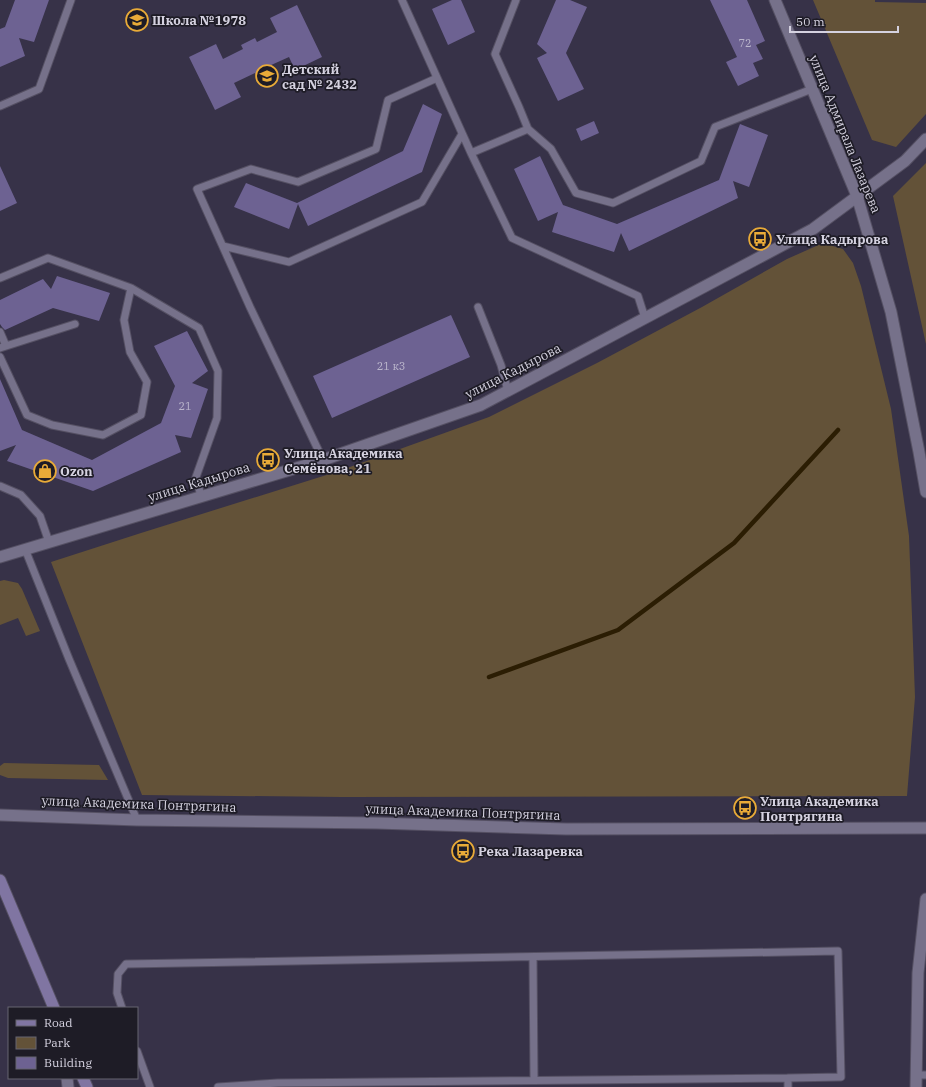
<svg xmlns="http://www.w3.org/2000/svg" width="926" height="1087" font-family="'IBM Plex Serif',serif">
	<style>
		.green { fill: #635238 }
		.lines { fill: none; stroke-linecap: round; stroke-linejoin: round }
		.stream { stroke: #2b1d03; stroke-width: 4.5 }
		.building { fill: #6d6292 }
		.service-casing { stroke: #555063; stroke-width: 9 }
		.minor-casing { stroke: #555063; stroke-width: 13 }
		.tertiary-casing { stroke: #555063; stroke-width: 13 }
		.secondary-casing { stroke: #555063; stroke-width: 13 }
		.service { stroke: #76718a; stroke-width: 7 }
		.minor { stroke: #76718a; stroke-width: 11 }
		.tertiary { stroke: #76718a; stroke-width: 11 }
		.secondary { stroke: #8075a2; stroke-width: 11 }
		.labels { text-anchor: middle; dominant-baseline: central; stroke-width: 3.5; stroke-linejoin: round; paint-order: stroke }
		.number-label { font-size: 11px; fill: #bbb6cc }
		.poi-label { font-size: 13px; font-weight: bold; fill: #d5d2e0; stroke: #1e1c26; text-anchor: start }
		.street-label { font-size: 13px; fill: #d5d2e0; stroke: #1e1c26 }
	</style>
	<rect width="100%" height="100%" fill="#373248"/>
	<!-- green -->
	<path class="green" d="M 813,0 L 875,0 L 875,2 L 926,3 L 926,114 L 896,147 L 872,140 Z
		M 926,163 L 926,344 L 893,196 Z
		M 823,243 L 843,249 L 853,263 L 861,286 L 891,409 L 909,536 L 915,697 L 907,796 L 342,797 L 142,795 L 51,562 L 141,533 L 336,472 L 489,417 L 597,363 L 702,307 L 787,259 Z
		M 4,580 L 18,583 L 22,589 L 40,631 L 26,636 L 18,618 L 0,625 L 0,581 Z
		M 4,763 L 99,765 L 108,780 L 8,778 L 0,775 L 0,766 Z"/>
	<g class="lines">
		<!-- stream -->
		<path class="stream" d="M 489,677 L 618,630 L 734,543 L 838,430"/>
	</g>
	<!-- building -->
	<path class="building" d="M 15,0 L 49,0 L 34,42 L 19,38 L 25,56 L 0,67 L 0,29 L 5,27 Z
		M 452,0 L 461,0 L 475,32 L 448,45 L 432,9 Z
		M 556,0 L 570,0 L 587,7 L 566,53 L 584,89 L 558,101 L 537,58 L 547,53 L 537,44 Z
		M 710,0 L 747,0 L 765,41 L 756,45 L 763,59 L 753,63 L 759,76 L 738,86 L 726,62 L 737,57 Z
		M 297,5 L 322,57 L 295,70 L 289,57 L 269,66 L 271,70 L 257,77 L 255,73 L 234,83 L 241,97 L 215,110 L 189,57 L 216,44 L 223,59 L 243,49 L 241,45 L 255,38 L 257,42 L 277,32 L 270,18 Z
		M 423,104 L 442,114 L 422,172 L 308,226 L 298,204 L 289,229 L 234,207 L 246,183 L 297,203 L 403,151 Z
		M 594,121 L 599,133 L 581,141 L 576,129 Z
		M 740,124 L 768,135 L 749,187 L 733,181 L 738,198 L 629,251 L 621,233 L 614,252 L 552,232 L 558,212 L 538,221 L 514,169 L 540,156 L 563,205 L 617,224 L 719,180 Z
		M 0,166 L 17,203 L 0,211 Z
		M 57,276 L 110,293 L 99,321 L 53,308 L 5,330 L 2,327 L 0,324 L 0,300 L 43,279 L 51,289 Z
		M 451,315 L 470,357 L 332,418 L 313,376 Z
		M 187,331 L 208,371 L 192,383 L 208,389 L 191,438 L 175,435 L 181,452 L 93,491 L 7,461 L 16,445 L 0,451 L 0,379 L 22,430 L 92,460 L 161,423 L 175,386 L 154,346 Z"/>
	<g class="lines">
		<!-- service casing -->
		<g class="service-casing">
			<path id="service" d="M 402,0 L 471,153 L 528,129 L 519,107 L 495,54 L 516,0
				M 0,106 L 39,89 L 71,0
				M 528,129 L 551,149 L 576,193 L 613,203 L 701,161 L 715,127 L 812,89
				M 471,153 L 512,238 L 638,296 L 645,318
				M 223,246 L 289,262 L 422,202 L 462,134
				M 0,278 L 48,258 L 131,288 L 199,328 L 218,371 L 217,418 L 196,477 L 201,496
				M 478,307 L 501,365 L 508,391
				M 0,332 L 6,346
				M 0,348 L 75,324
				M 0,357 L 27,415 L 52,425 L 103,435 L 141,415 L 147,382 L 130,352 L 124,320 L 131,288
				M 323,460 L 250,307 L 197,189 L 251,169 L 298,182 L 376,149 L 388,100 L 437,78
				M 0,486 L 21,495 L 40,516 L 49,542
				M 25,549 L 69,659 L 137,820
				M 533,957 L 534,1080
				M 122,1008 L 117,993 L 118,974 L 126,964 L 838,951 L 841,1077 L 788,1078
				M 137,1051 L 150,1087
				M 916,1075 L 926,1075
				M 218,1087 L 278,1083 L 788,1078 L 788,1087"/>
		</g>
		<!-- minor casing -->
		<g class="minor-casing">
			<path id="minor" d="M 0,557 L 323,460 L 481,405 L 813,229 L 905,161 L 926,139
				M 67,1078 L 68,1087
				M 916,1087 L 918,973 L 926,899"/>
		</g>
		<!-- tertiary casing -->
		<g class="tertiary-casing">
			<path id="tertiary" d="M 775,0 L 857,196 L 891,312 L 919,452 L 926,492
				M 0,815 L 137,820 L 376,823 L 566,829 L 926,828"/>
		</g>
		<!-- secondary casing -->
		<g class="secondary-casing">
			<path id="secondary" d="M 0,880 L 54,1008
				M 83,1078 L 87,1087"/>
		</g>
		<!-- service -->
		<use href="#service" class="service"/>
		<!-- minor -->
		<use href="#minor" class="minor"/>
		<!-- tertiary -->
		<use href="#tertiary" class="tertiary"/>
		<!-- secondary -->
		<use href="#secondary" class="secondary"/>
	</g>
	<!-- icons -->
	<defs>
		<g id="school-ring" transform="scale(1.15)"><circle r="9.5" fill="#1e1c26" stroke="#e9ab38" stroke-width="1.5"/><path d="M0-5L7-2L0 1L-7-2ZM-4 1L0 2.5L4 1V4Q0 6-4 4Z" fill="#e9ab38"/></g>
		<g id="bus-ring" transform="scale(1.15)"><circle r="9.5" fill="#1e1c26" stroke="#e9ab38" stroke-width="1.5"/><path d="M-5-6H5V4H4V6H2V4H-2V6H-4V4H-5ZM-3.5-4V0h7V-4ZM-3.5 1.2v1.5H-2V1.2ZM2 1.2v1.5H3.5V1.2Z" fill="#e9ab38"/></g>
		<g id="shop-ring" transform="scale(1.15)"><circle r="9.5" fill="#1e1c26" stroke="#e9ab38" stroke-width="1.5"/><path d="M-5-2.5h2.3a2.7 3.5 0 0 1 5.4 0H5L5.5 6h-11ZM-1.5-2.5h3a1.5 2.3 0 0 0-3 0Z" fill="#e9ab38"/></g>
	</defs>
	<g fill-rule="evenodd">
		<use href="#school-ring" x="137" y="20"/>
		<use href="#school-ring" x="267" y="76"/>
		<use href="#bus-ring" x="760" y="239"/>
		<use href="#bus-ring" x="268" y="460"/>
		<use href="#shop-ring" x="45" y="471"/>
		<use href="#bus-ring" x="745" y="808"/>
		<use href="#bus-ring" x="463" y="851"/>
	</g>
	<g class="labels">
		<!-- number labels -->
		<g class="number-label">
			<text x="745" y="43">72</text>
			<text x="391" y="366">21 к3</text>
			<text x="185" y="406">21</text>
		</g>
		<!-- poi labels -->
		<g class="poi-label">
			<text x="152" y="20">Школа №1978</text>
			<text x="282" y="69">Детский<tspan x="282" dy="15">сад № 2432</tspan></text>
			<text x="776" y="239">Улица Кадырова</text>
			<text x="284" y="453">Улица Академика<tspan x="284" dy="15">Семёнова, 21</tspan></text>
			<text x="60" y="471">Ozon</text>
			<text x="760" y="801">Улица Академика<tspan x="760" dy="15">Понтрягина</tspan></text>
			<text x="478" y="851">Река Лазаревка</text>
		</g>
		<!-- street labels -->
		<g class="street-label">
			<text transform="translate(845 134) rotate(68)">улица Адмирала Лазарева</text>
			<text transform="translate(513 371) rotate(-27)">улица Кадырова</text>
			<text transform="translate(199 482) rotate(-17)">улица Кадырова</text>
			<text transform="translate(139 804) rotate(2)">улица Академика Понтрягина</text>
			<text transform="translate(463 812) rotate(2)">улица Академика Понтрягина</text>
		</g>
	</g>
	<!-- legend -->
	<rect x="8" y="1007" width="130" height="72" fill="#1e1c26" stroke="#676570"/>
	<rect x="16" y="1020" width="20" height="6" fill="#8075a2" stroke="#676570"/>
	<text x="44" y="1027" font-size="12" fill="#d5d2e0">Road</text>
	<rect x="16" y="1037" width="20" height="12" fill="#635238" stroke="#676570"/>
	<text x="44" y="1047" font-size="12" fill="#d5d2e0">Park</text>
	<rect x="16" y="1057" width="20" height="12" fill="#6d6292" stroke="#676570"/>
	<text x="44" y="1067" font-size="12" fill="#d5d2e0">Building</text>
	<!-- scale -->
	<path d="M790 26v6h108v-6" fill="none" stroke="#d5d2e0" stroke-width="2"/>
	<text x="796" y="26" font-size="12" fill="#d5d2e0" stroke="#1e1c26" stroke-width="3" paint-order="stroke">50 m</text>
</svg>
